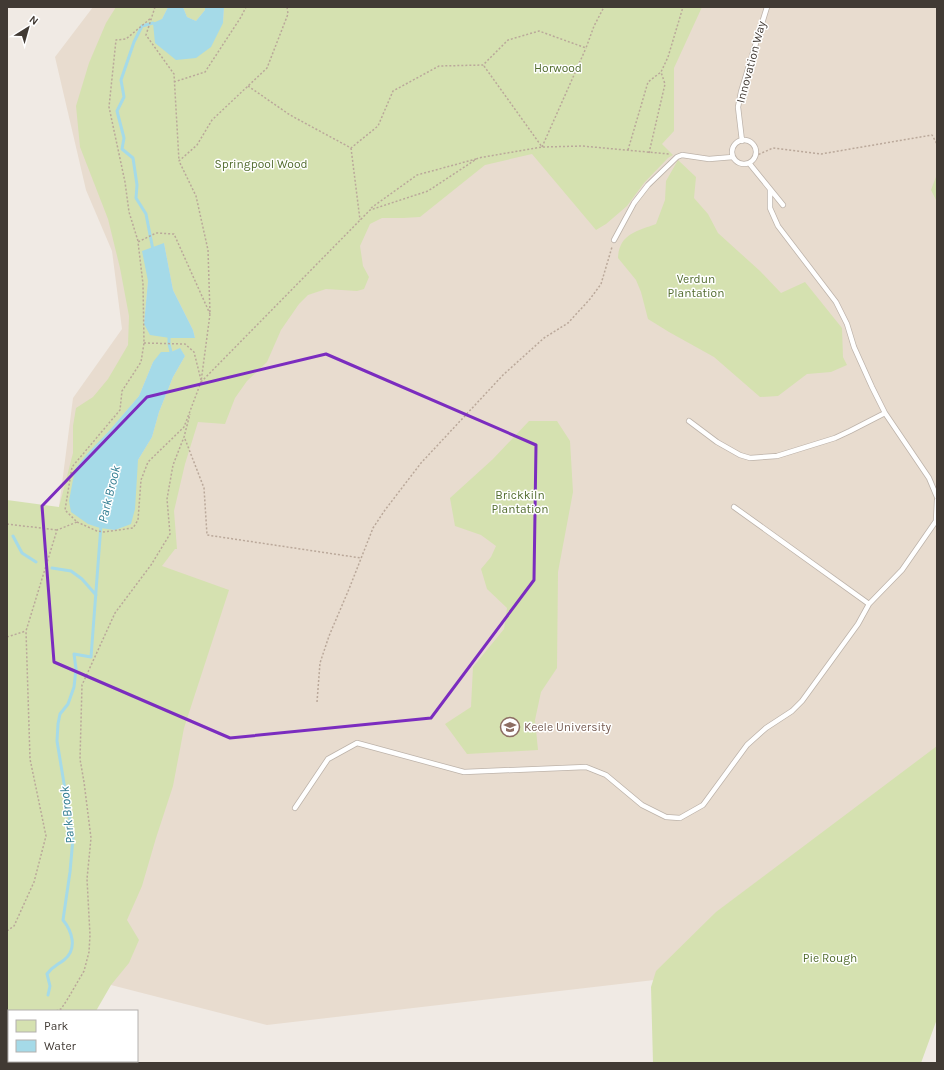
<svg xmlns="http://www.w3.org/2000/svg" width="944" height="1070" font-family="Karla,sans-serif">
	<style>
		.education { fill: #e8dccf }
		.green { fill: #d5e1b0; fill-rule: evenodd }
		.water { fill: #a5dae8 }
		.lines { fill: none; stroke-linecap: round; stroke-linejoin: round }
		.stream { stroke: #a5dae8; stroke-width: 3 }
		.service-casing { stroke: #bdb3aa; stroke-width: 6 }
		.path { stroke: #baa89a; stroke-width: 1.5; stroke-dasharray: 2 2; stroke-linecap: butt }
		.service { stroke: #fff; stroke-width: 4.5 }
		.marked { fill: none; stroke: #7b2cbf; stroke-width: 3; stroke-linejoin: round }
		.labels { text-anchor: middle; dominant-baseline: central; stroke-width: 3; stroke-linejoin: round; paint-order: stroke }
		.street-label { font-size: 12px; fill: #413a34; stroke: #fff }
		.park-label { font-size: 12px; fill: #526c2e; stroke: #fff }
		.education-label { font-size: 12px; fill: #785e54; stroke: #fff; text-anchor: start }
		.water-label { font-size: 13px; font-style: italic; fill: #357f93; stroke: #fff }
	</style>
	<rect width="100%" height="100%" fill="#f0eae4"/>
	<!-- education -->
	<path class="education" d="M 93,7 L 937,7 L 937,947 L 267,1025 L 111,985 L 59,507 L 73,398 L 122,329 L 112,251 L 86,190 L 55,57 Z"/>
	<!-- green -->
	<path class="green" d="M 116,7 L 168,7 L 162,19 L 223,23 L 224,7 L 702,7 L 674,68 L 674,131 L 662,144 L 673,155 L 668,158 L 644,183 L 627,206 L 606,224 L 596,230 L 532,154 L 485,165 L 420,217 L 403,218 L 382,218 L 370,224 L 360,246 L 363,266 L 369,277 L 364,289 L 357,291 L 326,289 L 308,295 L 299,304 L 281,330 L 267,362 L 247,381 L 235,398 L 225,424 L 198,422 L 185,464 L 174,511 L 177,549 L 175,549 L 162,566 L 229,590 L 184,728 L 173,786 L 156,838 L 142,886 L 127,920 L 139,940 L 129,963 L 111,985 L 96,1011 L 9,1011 L 9,1061 L 73,1061 L 72,1063 L 7,1063 L 7,500 L 59,507 L 73,453 L 73,426 L 76,408 L 93,397 L 108,379 L 128,345 L 129,316 L 120,268 L 108,219 L 80,147 L 76,106 L 89,63 L 106,23 ZM 164,243 L 173,290 L 193,330 L 195,338 L 144,324 L 148,281 ZM 180,349 L 185,356 L 173,377 L 159,412 L 152,437 L 138,460 L 115,530 L 88,524 L 87,454 L 109,431 L 139,396 L 153,362 L 171,352 Z
		M 183,7 L 205,7 L 205,10 L 196,21 L 187,17 Z
		M 678,160 L 696,177 L 694,198 L 708,214 L 718,233 L 760,271 L 781,293 L 805,282 L 842,328 L 843,357 L 847,365 L 831,372 L 807,374 L 778,396 L 760,397 L 714,357 L 669,332 L 648,319 L 641,292 L 636,280 L 618,258 C 619,234 637,231 656,224 L 665,200 L 666,181 Z
		M 937,174 L 937,202 L 931,190 Z
		M 529,421 L 557,421 L 570,441 L 573,492 L 558,572 L 557,668 L 541,692 L 535,720 L 538,750 L 467,754 L 445,724 L 471,707 L 473,667 L 504,629 L 507,608 L 487,589 L 481,569 L 491,557 L 496,546 L 481,535 L 455,526 L 450,498 L 493,459 Z
		M 937,746 L 937,1019 L 921,1063 L 653,1063 L 651,987 L 656,971 L 716,912 Z"/>
	<!-- water -->
	<path class="water" d="M 168,7 L 183,7 L 187,17 L 196,21 L 205,10 L 205,7 L 224,7 L 223,23 L 211,47 L 196,58 L 176,60 L 155,43 L 153,23 L 162,19 Z
		M 164,243 L 173,290 L 193,330 L 195,338 L 170,338 L 150,335 L 144,324 L 148,281 L 142,251 Z
		M 180,348 L 185,356 L 173,377 L 159,412 L 152,437 L 138,460 L 135,509 L 131,524 L 115,530 L 100,528 L 88,524 L 71,512 L 69,501 L 75,469 L 87,454 L 109,431 L 139,396 L 153,362 L 161,352 L 171,352 Z"/>
	<g class="lines">
		<!-- stream -->
		<path class="stream" d="M 153,250 L 146,214 L 136,198 L 137,185 L 133,158 L 122,149 L 124,138 L 117,111 L 124,97 L 121,80 L 134,42 L 142,26 L 153,23 L 156,25
			M 169,355 L 171,352 L 169,344 L 169,335
			M 13,536 L 22,553 L 36,562
			M 52,568 L 71,571 L 82,579 L 96,595
			M 48,995 L 50,986 L 47,974 C 53,966 56,966 64,960 C 78,949 72,931 63,920 L 70,872 L 73,838 L 57,741 L 58,724 L 60,714 L 68,704 L 74,687 L 76,669 L 74,654 L 91,657 L 101,525
			M 7,1061 L 9,1058"/>
		<!-- service casing -->
		<g class="service-casing">
			<path id="service" d="M732 152a12 12 0 1 1 24 0a12 12 0 1 1-24 0Z
				M 742,141 L 738,107 L 741,92 L 767,7
				M 749,163 L 783,205
				M 614,240 L 634,203 L 648,185 L 677,157 L 682,155 L 709,159 L 733,157
				M 885,413 L 929,478 L 937,497
				M 689,421 L 717,442 L 740,455 L 750,458 L 777,456 L 835,438 L 850,431 L 885,413 L 872,387 L 854,347 L 847,324 L 836,302 L 778,226 L 770,208 L 770,189
				M 734,507 L 869,604 L 902,570 L 936,521 L 937,500
				M 295,808 L 328,759 L 357,743 L 464,772 L 586,767 L 606,775 L 642,805 L 666,817 L 680,818 L 703,805 L 747,745 L 766,728 L 792,711 L 802,701 L 858,624 L 869,604"/>
		</g>
		<!-- path -->
		<path class="path" d="M 155,7 L 146,35 L 174,74 L 179,161
			M 484,66 L 542,147
			M 174,82 L 205,72 L 241,17 L 246,7
			M 248,86 L 290,115 L 351,148 L 378,126 L 393,91 L 439,66 L 483,65 L 508,40 L 539,31 L 586,48 L 594,26 L 604,7
			M 542,147 L 586,48
			M 351,148 L 360,220
			M 628,150 L 648,82 L 661,72
			M 649,153 L 665,84 L 661,72 L 668,57 L 683,7
			M 755,156 L 773,148 L 821,154 L 932,135 L 937,144
			M 371,208 L 417,175 L 476,159
			M 138,241 L 129,212 L 125,182 L 109,107 L 116,40 L 126,39 L 151,18
			M 144,343 L 185,344 L 194,352 L 201,380
			M 201,382 L 370,210 L 428,191 L 478,158 L 542,147 L 582,146 L 669,154
			M 185,439 L 204,488 L 207,535 L 361,558
			M 77,522 L 97,531 L 104,532 L 133,528 L 138,520 L 141,480 L 148,462 L 184,427 L 201,382 L 210,314 L 208,250 L 196,196 L 179,161 L 197,145 L 212,120 L 267,68 L 288,14 L 287,7
			M 7,524 L 57,530
			M 7,637 L 26,631
			M 317,702 L 320,663 L 329,636 L 349,589 L 373,528 L 385,510 L 421,463 L 503,375 L 544,338 L 568,323 L 590,299 L 601,284 L 612,247
			M 7,931 L 14,926 L 34,882 L 46,836 L 30,759 L 26,631 L 57,530 L 77,522 L 65,510 L 72,467 L 120,410 L 122,391 L 141,362 L 144,343 L 143,284 L 138,242 L 156,233 L 174,234 L 210,314
			M 56,1011 L 61,1009 L 67,1000 L 84,971 L 89,952 L 90,935 L 87,879 L 91,838 L 84,782 L 80,759 L 82,685 L 115,613 L 151,565 L 170,534 L 167,499 L 173,465 L 184,437 L 190,414
			M 7,1028 L 9,1027"/>
		<!-- service -->
		<use href="#service" class="service"/>
	</g>
	<!-- marked area -->
	<path class="marked" d="M 326,354 L 536,445 L 534,580 L 431,718 L 230,738 L 54,662 L 42,506 L 147,397 Z"/>
	<!-- icons -->
	<defs>
		<g id="university-ring" transform="scale(1)"><circle r="9.5" fill="#fff" stroke="#8d6e63" stroke-width="1.5"/><path d="M0-5L7-2L0 1L-7-2ZM-4 1L0 2.5L4 1V4Q0 6-4 4Z" fill="#8d6e63"/></g>
	</defs>
	<g fill-rule="evenodd">
		<use href="#university-ring" x="510" y="727"/>
	</g>
	<g class="labels">
		<!-- street labels -->
		<g class="street-label">
			<text transform="translate(751 62) rotate(-75)">Innovation Way</text>
		</g>
		<!-- park labels -->
		<g class="park-label">
			<text x="558" y="68">Horwood</text>
			<text x="261" y="164">Springpool Wood</text>
			<text x="696" y="279">Verdun<tspan x="696" dy="14">Plantation</tspan></text>
			<text x="520" y="495">Brickkiln<tspan x="520" dy="14">Plantation</tspan></text>
			<text x="830" y="958">Pie Rough</text>
		</g>
		<!-- education labels -->
		<g class="education-label">
			<text x="524" y="727">Keele University</text>
		</g>
		<!-- water labels -->
		<g class="water-label">
			<text transform="translate(109 494) rotate(-76)">Park Brook</text>
			<text transform="translate(67 815) rotate(-96)">Park Brook</text>
		</g>
	</g>
	<!-- border -->
	<rect width="944" height="1070" fill="none" stroke="#413a34" stroke-width="16"/>
	<!-- legend -->
	<rect x="8" y="1010" width="130" height="52" fill="#ffffff" stroke="#b3b0ae"/>
	<rect x="16" y="1020" width="20" height="12" fill="#d5e1b0" stroke="#b3b0ae"/>
	<text x="44" y="1030" font-size="12" fill="#413a34">Park</text>
	<rect x="16" y="1040" width="20" height="12" fill="#a5dae8" stroke="#b3b0ae"/>
	<text x="44" y="1050" font-size="12" fill="#413a34">Water</text>
	<!-- north arrow -->
	<g transform="translate(28 28) rotate(37)" stroke="#ffffff" stroke-width="3" paint-order="stroke">
	<path d="M0-3L7 15L0 10L-7 15Z" fill="#413a34"/>
	<text y="-6" font-size="11" font-weight="bold" text-anchor="middle" fill="#413a34">N</text>
	</g>
</svg>
